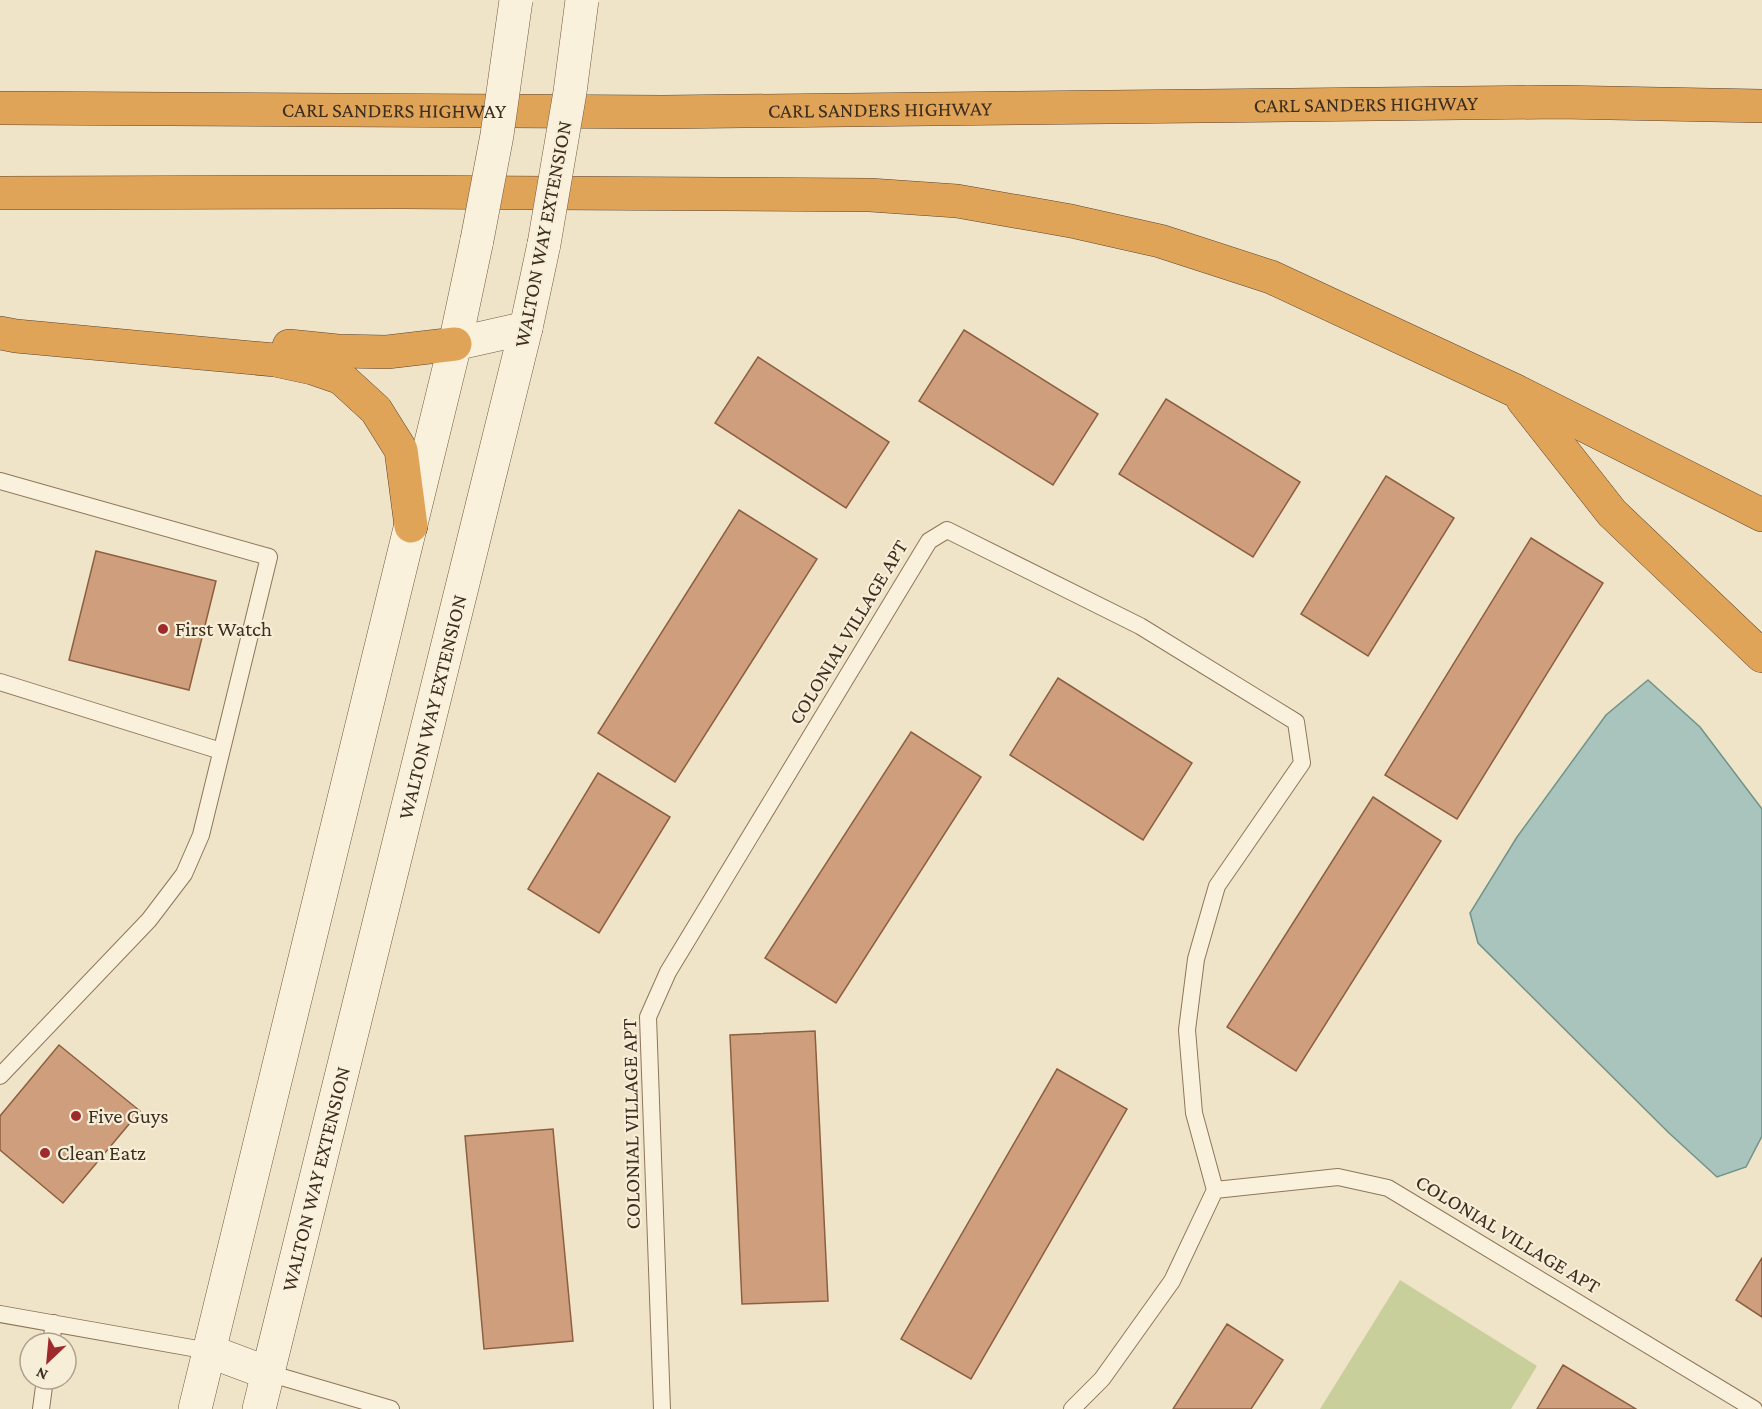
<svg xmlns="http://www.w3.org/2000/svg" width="1762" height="1409" font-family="'Crimson Pro',serif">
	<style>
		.green { fill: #c9cf9b }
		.water { fill: #a9c4bc; stroke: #6f938a; stroke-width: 1.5 }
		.building { fill: #cf9f7d; stroke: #8d5f41; stroke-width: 1.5 }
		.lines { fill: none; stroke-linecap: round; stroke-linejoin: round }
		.lane-casing { stroke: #8d765c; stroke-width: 18 }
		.secondary-casing { stroke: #6f573f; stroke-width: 34 }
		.highway-casing { stroke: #5b4430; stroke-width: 34 }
		.lane { stroke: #faf1dc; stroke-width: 16 }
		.secondary { stroke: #faf1dc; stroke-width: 33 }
		.highway { stroke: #e0a458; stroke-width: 33 }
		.secondary-bridge-casing { stroke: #6f573f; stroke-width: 34; stroke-linecap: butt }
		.secondary-bridge { stroke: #faf1dc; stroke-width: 33 }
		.poi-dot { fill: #9e2a2b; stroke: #f7eed8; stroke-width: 2 }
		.labels { text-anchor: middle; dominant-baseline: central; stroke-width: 4.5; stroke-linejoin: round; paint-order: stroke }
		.street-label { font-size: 21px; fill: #3d2e20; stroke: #f7eed8 }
		.poi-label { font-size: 21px; fill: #3d2e20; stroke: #f7eed8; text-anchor: start }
	</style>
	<rect width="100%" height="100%" fill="#f0e4c8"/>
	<!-- green -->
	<path class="green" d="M 1400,1280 L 1537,1366 L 1511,1409 L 1320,1409 Z"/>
	<!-- water -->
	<path class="water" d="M 1648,680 L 1700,727 L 1762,809 L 1762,1136 L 1746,1167 L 1717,1177 L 1669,1133 L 1478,943 L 1470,913 L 1517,837 L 1606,715 Z"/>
	<!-- building -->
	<path class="building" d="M 964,330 L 1098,414 L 1053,485 L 919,401 Z
		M 758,357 L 889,442 L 846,508 L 715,423 Z
		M 1166,399 L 1300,482 L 1253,557 L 1119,474 Z
		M 1386,476 L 1454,518 L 1368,656 L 1301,614 Z
		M 739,510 L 817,559 L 675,782 L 598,733 Z
		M 1531,538 L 1603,583 L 1457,819 L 1385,775 Z
		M 96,551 L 216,581 L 189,690 L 69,660 Z
		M 1058,678 L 1192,763 L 1143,840 L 1010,755 Z
		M 911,732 L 981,777 L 836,1003 L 765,958 Z
		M 598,773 L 670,817 L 599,933 L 528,889 Z
		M 1373,797 L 1441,841 L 1296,1071 L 1227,1027 Z
		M 815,1031 L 828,1301 L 742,1304 L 730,1035 Z
		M 59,1045 L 140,1111 L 63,1203 L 0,1150 L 0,1116 Z
		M 1057,1069 L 1127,1109 L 971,1379 L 901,1339 Z
		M 553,1129 L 573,1341 L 484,1349 L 465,1136 Z
		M 1762,1258 L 1762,1317 L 1736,1300 Z
		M 1227,1324 L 1283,1360 L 1251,1409 L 1173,1409 Z
		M 1563,1365 L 1636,1409 L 1537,1409 Z"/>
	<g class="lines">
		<!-- lane casing -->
		<g class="lane-casing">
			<path id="lane" d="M 0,481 L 269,557 L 201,835 L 184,874 L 149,920 L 0,1076
				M 0,682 L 221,751
				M 0,1314 L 209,1351
				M 51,1343 L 54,1323
				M 268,1373 L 391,1409
				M 41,1409 L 45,1379
				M 662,1409 L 648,1017 L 668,972 L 929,541 L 947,530 L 1140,626 L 1296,722 L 1302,763 L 1217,886 L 1196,959 L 1187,1030 L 1194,1113 L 1215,1190
				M 1072,1409 L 1102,1379 L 1172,1281 L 1215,1190 L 1338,1177 L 1388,1188 L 1754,1409"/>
		</g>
		<!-- secondary casing -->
		<g class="secondary-casing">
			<g id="secondary">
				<path d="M 455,344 L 526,328"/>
				<path d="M 209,1351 L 268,1373"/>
				<path d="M 195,1409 L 455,344 L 477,240"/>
				<path id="s1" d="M 259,1409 L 526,328 L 544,244"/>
			</g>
		</g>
		<!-- highway casing -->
		<g class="highway-casing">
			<g id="highway">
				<path id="s2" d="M 0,108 L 663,112 L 1559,102 L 1762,106"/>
				<path d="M 0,193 L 403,192 L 870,195 L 957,201 L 1071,221 L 1160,241 L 1271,277 L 1516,391 L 1762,515"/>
				<path d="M 0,333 L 16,336 L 275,360 L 312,368 L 341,378 L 376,410 L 401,450 L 411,526"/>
				<path d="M 289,346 L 338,351 L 387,352 L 455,344"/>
				<path d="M 1523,400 L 1612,513 L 1762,656"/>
			</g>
		</g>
		<!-- lane -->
		<use href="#lane" class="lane"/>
		<!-- secondary -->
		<use href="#secondary" class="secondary"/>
		<!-- highway -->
		<use href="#highway" class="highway"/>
		<!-- secondary-bridge casing -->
		<g class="secondary-bridge-casing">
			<path id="secondary-bridge" d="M 477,240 L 497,135 L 516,0
				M 544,244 L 570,92 L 582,0"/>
		</g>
		<!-- secondary-bridge -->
		<use href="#secondary-bridge" class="secondary-bridge"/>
	</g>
	<!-- markers -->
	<g class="poi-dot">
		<circle cx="163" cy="629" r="6"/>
		<circle cx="76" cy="1116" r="6"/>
		<circle cx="45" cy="1153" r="6"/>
	</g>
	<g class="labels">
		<!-- street labels -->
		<g class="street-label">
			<text stroke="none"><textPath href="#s2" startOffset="1366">CARL SANDERS HIGHWAY</textPath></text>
			<text stroke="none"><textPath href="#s2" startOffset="880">CARL SANDERS HIGHWAY</textPath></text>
			<text stroke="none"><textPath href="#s2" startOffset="394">CARL SANDERS HIGHWAY</textPath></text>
			<text transform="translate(543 234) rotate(-79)">WALTON WAY EXTENSION</text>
			<text transform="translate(848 632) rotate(-59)">COLONIAL VILLAGE APT</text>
			<text stroke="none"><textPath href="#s1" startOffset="723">WALTON WAY EXTENSION</textPath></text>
			<text transform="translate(631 1124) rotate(-91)">COLONIAL VILLAGE APT</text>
			<text stroke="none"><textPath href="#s1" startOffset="237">WALTON WAY EXTENSION</textPath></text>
			<text transform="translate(1508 1234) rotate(31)">COLONIAL VILLAGE APT</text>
		</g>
		<!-- poi labels -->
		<g class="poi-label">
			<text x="175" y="629">First Watch</text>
			<text x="88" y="1116">Five Guys</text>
			<text x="57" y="1153">Clean Eatz</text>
		</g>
	</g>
	<!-- north arrow -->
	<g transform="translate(48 1361) rotate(206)"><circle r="28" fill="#f7eed8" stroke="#ada18e" stroke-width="1.5"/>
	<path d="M0-4.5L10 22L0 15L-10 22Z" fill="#9e2a2b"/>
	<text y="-9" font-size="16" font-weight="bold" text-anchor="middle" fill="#3d2e20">N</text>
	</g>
</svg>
